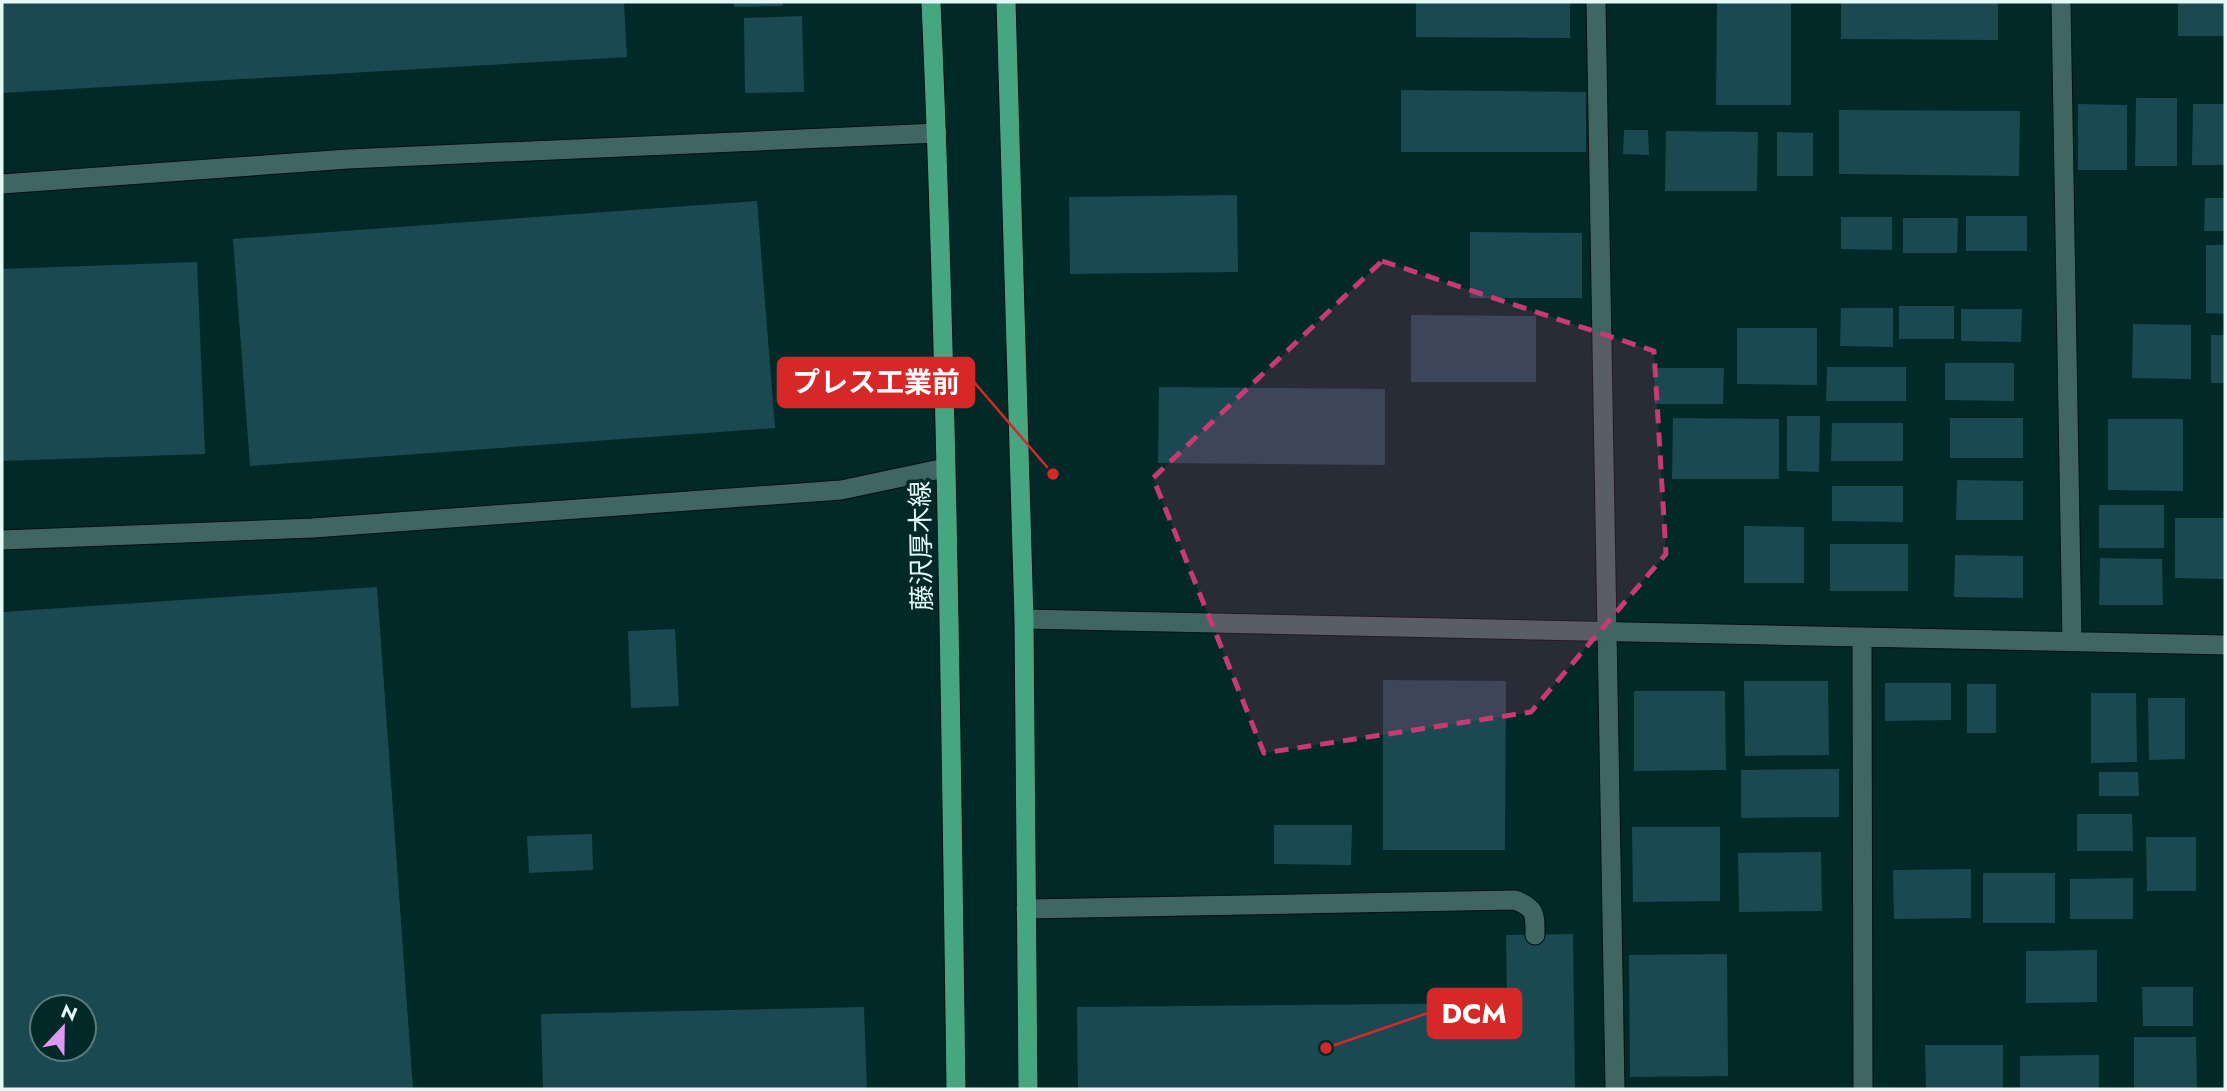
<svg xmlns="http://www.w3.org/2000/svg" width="2227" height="1091" font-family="Jost,'Noto Sans JP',sans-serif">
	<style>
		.building { fill: #1b4952; fill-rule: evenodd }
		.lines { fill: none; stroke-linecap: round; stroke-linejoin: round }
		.service-casing { stroke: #00100e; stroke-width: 21 }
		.minor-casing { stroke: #00100e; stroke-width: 21 }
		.primary-casing { stroke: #00100e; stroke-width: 21 }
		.service { stroke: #3f6662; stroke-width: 19 }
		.minor { stroke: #3f6662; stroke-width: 19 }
		.primary { stroke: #47a682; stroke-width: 19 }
		.marked { fill: #c73a72; fill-opacity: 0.2; stroke: #c73a72; stroke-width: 5; stroke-dasharray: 14 9; stroke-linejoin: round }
		.labels { text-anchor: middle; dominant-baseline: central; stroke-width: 7; stroke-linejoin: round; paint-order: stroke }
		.street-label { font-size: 26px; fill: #e4f9f6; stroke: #002927 }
		.leader { fill: none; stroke: #d62828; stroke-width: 2.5 }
		.callout-dot { fill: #d62828; stroke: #002927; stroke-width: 2.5 }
		.callout { fill: #d62828; stroke: #d62828; stroke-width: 2.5 }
		.callout-label { font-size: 28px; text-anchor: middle; font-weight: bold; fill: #fff }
	</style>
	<rect width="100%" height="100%" fill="#002927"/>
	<!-- building -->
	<path class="building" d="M 2,2 L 624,2 L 627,57 L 2,93 Z
		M 734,2 L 783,2 L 783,6 L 734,7 Z
		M 1416,2 L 1570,2 L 1570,38 L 1416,37 Z
		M 1717,2 L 1791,2 L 1791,105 L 1716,105 Z
		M 1841,2 L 1998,2 L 1998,40 L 1841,39 Z
		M 2178,2 L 2225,2 L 2225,36 L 2178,36 Z
		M 802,16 L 804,92 L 745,93 L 744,18 Z
		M 1401,90 L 1586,92 L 1586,152 L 1401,152 Z
		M 2136,98 L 2177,98 L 2177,166 L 2135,166 Z
		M 2078,104 L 2127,105 L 2127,170 L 2078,170 Z
		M 2193,104 L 2225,104 L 2225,165 L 2192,165 Z
		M 1839,110 L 2020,111 L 2019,176 L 1839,174 Z
		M 1624,130 L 1648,130 L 1649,155 L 1623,154 Z
		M 1666,131 L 1758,132 L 1757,191 L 1665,191 Z
		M 1777,132 L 1813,133 L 1813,176 L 1777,176 Z
		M 1237,195 L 1238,272 L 1070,274 L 1069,197 Z
		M 2205,198 L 2225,198 L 2225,231 L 2204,231 Z
		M 757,201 L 775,428 L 250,466 L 233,239 Z
		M 1966,216 L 2027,216 L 2027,251 L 1966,251 Z
		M 1841,217 L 1892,217 L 1892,250 L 1841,249 Z
		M 1903,218 L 1958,218 L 1957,253 L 1903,253 Z
		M 1470,232 L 1582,233 L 1582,298 L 1470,298 Z
		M 2206,245 L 2225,245 L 2225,314 L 2206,313 Z
		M 197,262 L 205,454 L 2,461 L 2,269 Z
		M 1899,306 L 1954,306 L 1954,339 L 1899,339 Z
		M 1841,308 L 1893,308 L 1893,347 L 1840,346 Z
		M 1961,309 L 2022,309 L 2021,342 L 1961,341 Z
		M 1411,315 L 1536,316 L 1536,382 L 1411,382 Z
		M 2133,324 L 2191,325 L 2191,379 L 2132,378 Z
		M 1737,328 L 1817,328 L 1817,385 L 1737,384 Z
		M 2211,335 L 2225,335 L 2225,383 L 2211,383 Z
		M 1945,363 L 2014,363 L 2014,401 L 1945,400 Z
		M 1827,367 L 1906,367 L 1906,401 L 1826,401 Z
		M 1655,368 L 1724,368 L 1723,404 L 1655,404 Z
		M 1159,387 L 1385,389 L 1385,465 L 1158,463 Z
		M 1787,416 L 1820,416 L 1819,472 L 1787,471 Z
		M 1673,418 L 1779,419 L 1779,479 L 1672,479 Z
		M 1950,418 L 2023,418 L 2023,458 L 1950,458 Z
		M 2108,419 L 2183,419 L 2183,491 L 2108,490 Z
		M 1832,423 L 1903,423 L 1903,461 L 1831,461 Z
		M 1957,480 L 2023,481 L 2023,520 L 1956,520 Z
		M 1832,486 L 1903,486 L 1903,522 L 1832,521 Z
		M 2099,505 L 2164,505 L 2164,548 L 2099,548 Z
		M 2175,518 L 2224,518 L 2224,579 L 2175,578 Z
		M 1744,526 L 1804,527 L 1804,583 L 1744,583 Z
		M 1830,544 L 1908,544 L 1908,591 L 1830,591 Z
		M 1955,555 L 2023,556 L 2023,598 L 1954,597 Z
		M 2100,558 L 2162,559 L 2163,605 L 2099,605 Z
		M 377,587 L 413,1089 L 2,1089 L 2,612 ZM 42,1007 L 84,1007 L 84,1049 L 42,1049 Z
		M 675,629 L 679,706 L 631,708 L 628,631 Z
		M 1383,680 L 1506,681 L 1505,850 L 1383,850 Z
		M 1744,681 L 1828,681 L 1829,755 L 1745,756 Z
		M 1885,683 L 1951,683 L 1951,720 L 1885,721 Z
		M 1967,684 L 1996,684 L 1996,733 L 1967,733 Z
		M 1634,691 L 1725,691 L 1726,770 L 1634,771 Z
		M 2091,693 L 2136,693 L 2137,762 L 2091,763 Z
		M 2148,698 L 2185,698 L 2185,759 L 2149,760 Z
		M 1839,769 L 1839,817 L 1741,818 L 1741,770 Z
		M 2099,772 L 2138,772 L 2139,796 L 2099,796 Z
		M 2077,814 L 2132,814 L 2133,851 L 2077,851 Z
		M 1274,825 L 1352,825 L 1351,865 L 1274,864 Z
		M 1632,827 L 1720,827 L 1720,901 L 1633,902 Z
		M 592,834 L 593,870 L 529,873 L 527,836 Z
		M 2146,837 L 2196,837 L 2196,891 L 2147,891 Z
		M 1821,852 L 1822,911 L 1739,912 L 1738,853 Z
		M 1971,869 L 1971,918 L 1894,919 L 1893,870 Z
		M 1983,873 L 2055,873 L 2055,923 L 1983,923 Z
		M 2133,878 L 2133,919 L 2070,919 L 2070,879 Z
		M 1573,934 L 1575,1089 L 1078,1089 L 1077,1007 L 1507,1003 L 1506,935 Z
		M 2097,950 L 2097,1002 L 2026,1003 L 2026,951 Z
		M 1727,954 L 1728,1076 L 1630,1077 L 1629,955 Z
		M 2142,987 L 2193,987 L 2193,1026 L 2143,1026 Z
		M 864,1007 L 867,1089 L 543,1089 L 541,1014 Z
		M 2134,1037 L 2196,1037 L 2197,1089 L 2134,1089 Z
		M 1925,1045 L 2003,1045 L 2003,1089 L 1926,1089 Z
		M 2099,1055 L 2099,1089 L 2020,1089 L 2020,1056 Z"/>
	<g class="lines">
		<!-- service casing -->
		<g class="service-casing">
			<path id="service" d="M 2,184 L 348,159 L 937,133
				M 2,540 L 313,528 L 841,490 L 945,468
				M 1026,909 L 1515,900 C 1536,908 1535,914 1535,935"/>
		</g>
		<!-- minor casing -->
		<g class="minor-casing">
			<path id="minor" d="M 1596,2 L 1615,1089
				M 2061,2 L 2072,642
				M 1024,619 L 2225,645
				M 1862,637 L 1863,1089"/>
		</g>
		<!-- primary casing -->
		<g class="primary-casing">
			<path id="primary" d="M 931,2 C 947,364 951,727 956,1089
				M 1006,2 L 1024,619 L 1028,1089"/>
		</g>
		<!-- service -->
		<use href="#service" class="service"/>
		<!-- minor -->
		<use href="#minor" class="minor"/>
		<!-- primary -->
		<use href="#primary" class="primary"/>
	</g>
	<!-- marked area -->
	<path class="marked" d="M 1382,261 L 1654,351 L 1666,554 L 1531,712 L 1264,753 L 1153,478 Z"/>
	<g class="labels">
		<!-- street labels -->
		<g class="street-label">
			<text transform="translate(921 546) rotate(-91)">藤沢厚木線</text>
		</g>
	</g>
	<!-- callouts -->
	<path class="leader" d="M1053 474L974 382M1326 1048L1428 1013"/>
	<g class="callout-dot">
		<circle cx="1053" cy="474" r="7"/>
		<circle cx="1326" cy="1048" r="7"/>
	</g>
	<g class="callout">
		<rect x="778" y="358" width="196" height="49" rx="7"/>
		<rect x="1428" y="989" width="93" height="49" rx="7"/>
	</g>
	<g class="callout-label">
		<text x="876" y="392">プレス工業前</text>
		<text x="1474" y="1023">DCM</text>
	</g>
	<!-- border -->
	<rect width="2227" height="1091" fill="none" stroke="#e4f9f6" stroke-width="7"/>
	<!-- north arrow -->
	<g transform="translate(63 1028) rotate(22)"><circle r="33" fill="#002927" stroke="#5b7c7a" stroke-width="2"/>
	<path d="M0-5L12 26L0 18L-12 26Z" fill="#de98f2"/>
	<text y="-10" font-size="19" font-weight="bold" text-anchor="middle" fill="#e4f9f6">N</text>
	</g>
</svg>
